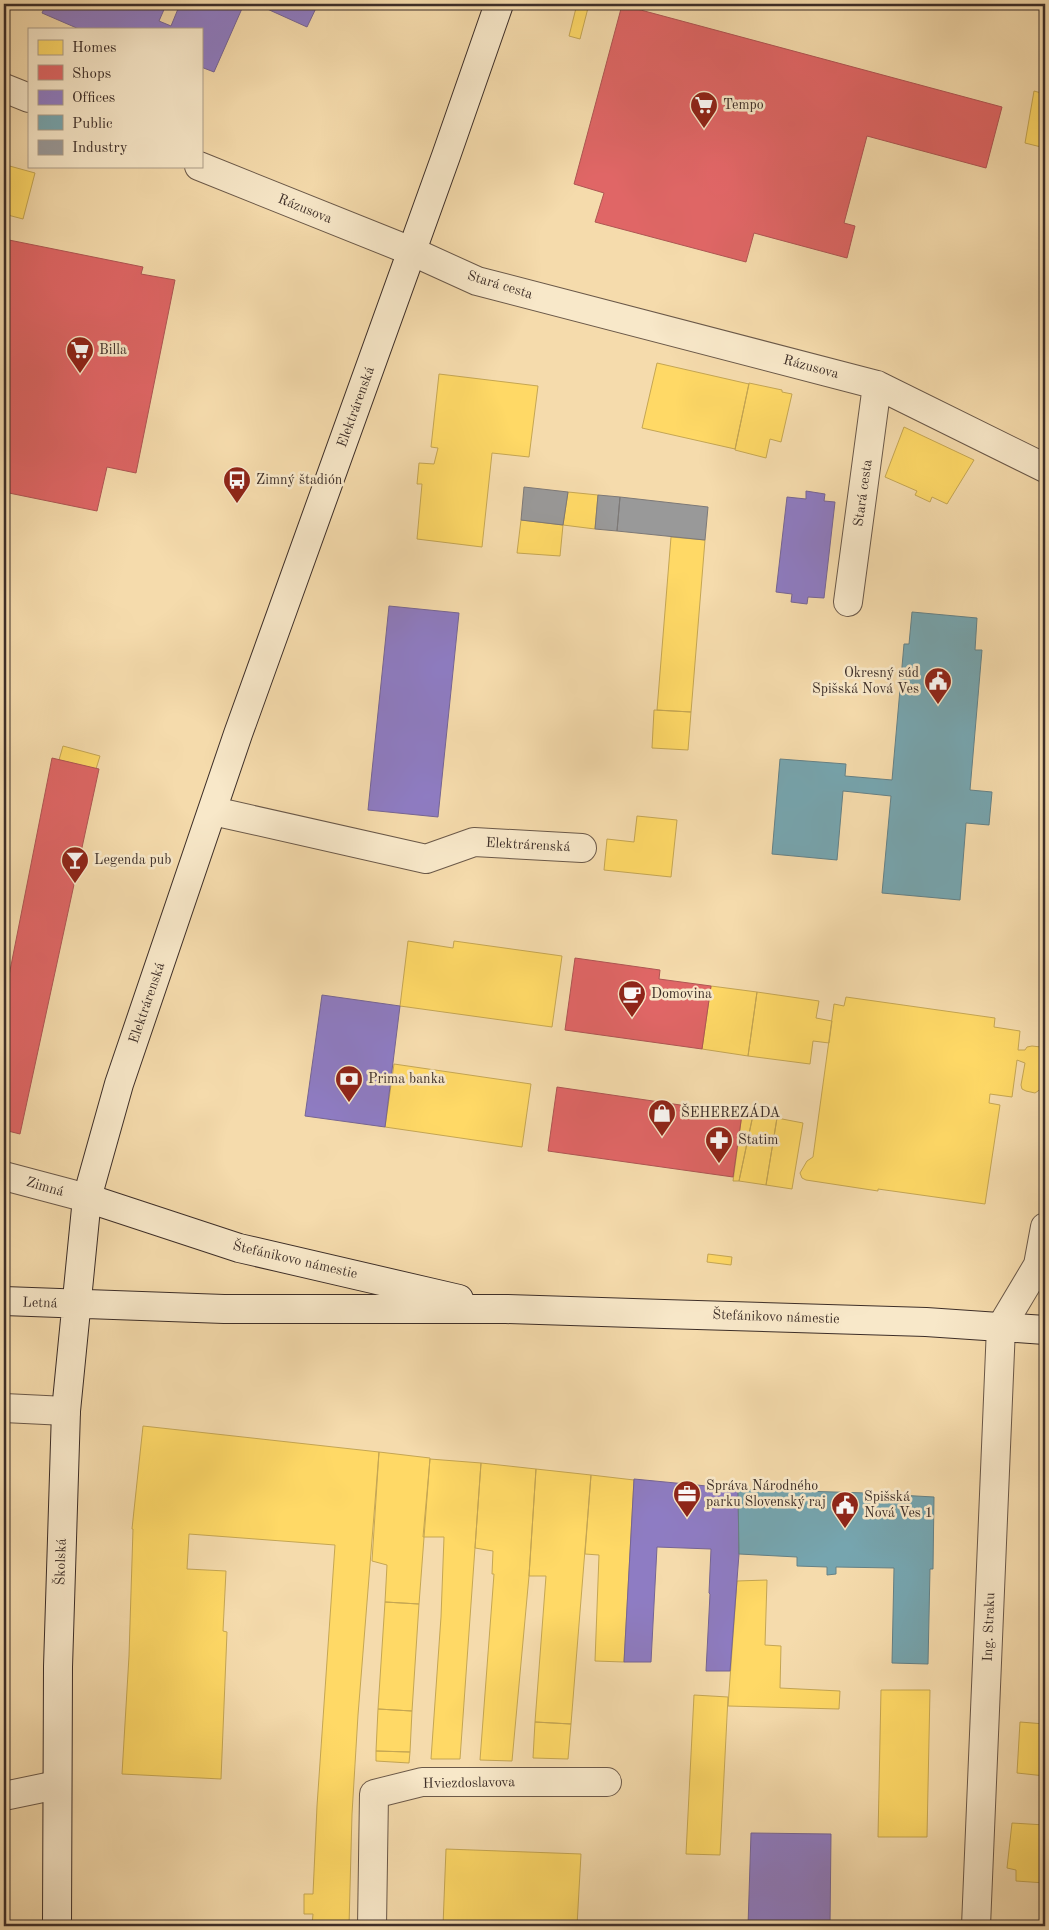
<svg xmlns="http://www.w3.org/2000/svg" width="1049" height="1930" font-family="'Old Standard TT',serif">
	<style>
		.homes { fill: #ffd966; stroke: #c5a653 }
		.shops { fill: #e06666; stroke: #af5553 }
		.offices { fill: #8e7cc3; stroke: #766594 }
		.public { fill: #76a5af; stroke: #658186 }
		.industry { fill: #999; stroke: #7d7977 }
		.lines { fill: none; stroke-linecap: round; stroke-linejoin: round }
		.street-casing { stroke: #6b5949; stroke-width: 30 }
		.secondary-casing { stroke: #3d2e28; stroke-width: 30 }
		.street { stroke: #f8e8c9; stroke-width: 28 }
		.secondary { stroke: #f8e8c9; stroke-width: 28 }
		.labels { text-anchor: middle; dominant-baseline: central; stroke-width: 5; stroke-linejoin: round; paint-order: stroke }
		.poi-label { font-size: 14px; fill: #3d2e28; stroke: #f8e8c9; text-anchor: start }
		.street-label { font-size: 14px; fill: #3d2e28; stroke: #f8e8c9 }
	</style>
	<rect width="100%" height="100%" fill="#f5dbac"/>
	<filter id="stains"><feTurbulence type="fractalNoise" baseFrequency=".004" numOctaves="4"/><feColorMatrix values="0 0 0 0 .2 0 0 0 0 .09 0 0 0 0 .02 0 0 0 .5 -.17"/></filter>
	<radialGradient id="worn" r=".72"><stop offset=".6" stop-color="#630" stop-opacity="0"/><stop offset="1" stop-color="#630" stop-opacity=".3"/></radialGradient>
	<!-- homes -->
	<path class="homes" d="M 577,4 L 589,4 L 580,39 L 569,36 Z
		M 1034,91 L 1045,94 L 1045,148 L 1025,143 Z
		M 6,165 L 35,173 L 23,219 L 4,214 L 4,173 Z
		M 657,363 L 749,384 L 735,449 L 642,428 Z
		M 439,374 L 538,386 L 529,457 L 492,453 L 482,547 L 417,539 L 422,484 L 417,484 L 419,463 L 434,464 L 438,448 L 431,447 Z
		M 749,383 L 782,390 L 782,392 L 792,394 L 781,442 L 770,439 L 766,458 L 735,450 Z
		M 904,427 L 974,460 L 947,504 L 932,497 L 930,502 L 915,495 L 917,491 L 885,477 Z
		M 568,492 L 598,495 L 595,529 L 563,525 Z
		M 521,520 L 563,525 L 560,556 L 517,553 Z
		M 671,537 L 705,540 L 691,712 L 657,710 Z
		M 654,710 L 691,712 L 688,750 L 652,748 Z
		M 63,746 L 100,756 L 96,769 L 59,760 Z
		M 637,816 L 677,820 L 671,877 L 604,870 L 607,839 L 634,842 Z
		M 408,941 L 453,948 L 454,941 L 562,956 L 552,1027 L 400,1006 Z
		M 711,986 L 757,992 L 748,1056 L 702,1049 Z
		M 757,992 L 819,1001 L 816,1018 L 832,1021 L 829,1043 L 813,1041 L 810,1064 L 748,1056 Z
		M 846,997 L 995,1018 L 994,1027 L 1020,1031 L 1018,1050 L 1025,1050 L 1027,1047 L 1032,1046 L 1041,1047 L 1045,1050 L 1041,1088 L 1038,1091 L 1035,1093 L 1026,1091 L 1022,1089 L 1021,1085 L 1025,1063 L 1017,1060 L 1012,1097 L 990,1094 L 989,1103 L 1000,1105 L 985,1204 L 878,1189 L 878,1191 L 806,1180 L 802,1178 L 800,1173 L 807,1161 L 813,1157 L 834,1004 L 844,1006 Z
		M 394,1064 L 531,1084 L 522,1147 L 385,1127 Z
		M 742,1114 L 753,1115 L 739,1181 L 733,1181 Z
		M 753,1115 L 777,1118 L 766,1185 L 739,1181 Z
		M 777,1118 L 803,1123 L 792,1189 L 766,1185 Z
		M 708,1254 L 732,1257 L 731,1265 L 707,1262 Z
		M 143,1426 L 379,1452 L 358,1715 L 352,1814 L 349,1926 L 312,1926 L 313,1914 L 304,1914 L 304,1894 L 313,1894 L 317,1806 L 335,1545 L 189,1534 L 187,1569 L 226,1571 L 223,1631 L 227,1632 L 221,1779 L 122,1774 L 129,1656 L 133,1529 L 132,1529 Z
		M 379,1452 L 430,1458 L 419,1604 L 385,1602 L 387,1565 L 372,1561 Z
		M 430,1459 L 481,1463 L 460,1759 L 431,1759 L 441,1617 L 444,1537 L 423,1537 Z
		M 481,1463 L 536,1469 L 529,1576 L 512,1761 L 480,1760 L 494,1574 L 492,1574 L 493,1551 L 475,1548 Z
		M 536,1469 L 591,1475 L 571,1724 L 535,1722 L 546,1576 L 529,1576 Z
		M 591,1475 L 634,1480 L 624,1662 L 595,1661 L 599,1555 L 585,1554 Z
		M 767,1580 L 765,1645 L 781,1646 L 780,1688 L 840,1691 L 839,1709 L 728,1706 L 737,1581 Z
		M 385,1602 L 419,1604 L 412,1711 L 378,1709 Z
		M 881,1690 L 930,1690 L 927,1837 L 878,1837 Z
		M 694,1695 L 728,1697 L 720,1855 L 686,1854 Z
		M 378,1709 L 412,1711 L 410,1752 L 376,1751 Z
		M 1045,1713 L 1045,1776 L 1017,1773 L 1020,1722 L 1045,1724 Z
		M 535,1722 L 571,1724 L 568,1759 L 533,1758 Z
		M 376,1751 L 410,1752 L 409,1763 L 376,1761 Z
		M 1012,1823 L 1045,1825 L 1045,1883 L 1016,1881 L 1016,1870 L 1007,1868 Z
		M 446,1849 L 581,1854 L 577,1926 L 443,1926 Z"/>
	<!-- shops -->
	<path class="shops" d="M 622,5 L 1002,107 L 986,168 L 867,136 L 844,223 L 855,226 L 847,258 L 754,233 L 746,262 L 595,222 L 604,193 L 574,184 Z
		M 4,239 L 143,267 L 141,274 L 175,280 L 136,473 L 107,467 L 97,511 L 4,492 Z
		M 52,758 L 99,769 L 20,1134 L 4,1130 L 4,1001 Z
		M 575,958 L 660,970 L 659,979 L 711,986 L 702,1049 L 565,1030 Z
		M 557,1087 L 742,1114 L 733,1177 L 548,1151 Z"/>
	<!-- offices -->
	<path class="offices" d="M 46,4 L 163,4 L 166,5 L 159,21 L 171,26 L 180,4 L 244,4 L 214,72 L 201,67 L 201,29 L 79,29 L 42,13 Z
		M 267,4 L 318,4 L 307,27 L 265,8 Z
		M 806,491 L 825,494 L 824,501 L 835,502 L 824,598 L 808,597 L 807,604 L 791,602 L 792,594 L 776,592 L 787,497 L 806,499 Z
		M 389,606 L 459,613 L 438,817 L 368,810 Z
		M 322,995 L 400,1006 L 385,1127 L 305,1116 Z
		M 634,1479 L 738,1489 L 739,1554 L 730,1671 L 706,1671 L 710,1594 L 709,1593 L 711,1549 L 657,1547 L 651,1662 L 624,1662 Z
		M 751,1833 L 831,1834 L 830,1926 L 748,1926 Z"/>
	<!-- public -->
	<path class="public" d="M 912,612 L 977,618 L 975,650 L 982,650 L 970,790 L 992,792 L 989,825 L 966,823 L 960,900 L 882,893 L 891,796 L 843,791 L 837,860 L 772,854 L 780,759 L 846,764 L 845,776 L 892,780 L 904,644 L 909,644 Z
		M 738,1489 L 898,1494 L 898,1495 L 934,1497 L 933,1569 L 930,1569 L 928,1664 L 892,1663 L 894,1568 L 836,1567 L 836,1574 L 827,1575 L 827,1567 L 797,1566 L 797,1557 L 739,1554 Z"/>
	<!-- industry -->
	<path class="industry" d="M 524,487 L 568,492 L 563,525 L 521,520 Z
		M 598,495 L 620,497 L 617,531 L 595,529 Z
		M 620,497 L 708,507 L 705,540 L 617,531 Z"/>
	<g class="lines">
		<!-- street casing -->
		<g class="street-casing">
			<path id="street" d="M 4,88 L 29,98
				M 199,166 L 411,251 L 477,281 L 877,385 L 1045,468
				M 848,602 L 877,385
				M 213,811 L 426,859 L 474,842 L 582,848
				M 4,1176 L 87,1198
				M 4,1408 L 66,1411
				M 4,1796 L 57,1785
				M 372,1926 L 374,1794 L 422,1782 L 607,1782
				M 976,1926 L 1001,1327 L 1038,1265 L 1045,1227"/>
		</g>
		<!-- secondary casing -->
		<g class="secondary-casing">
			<path id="secondary" d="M 87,1198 L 239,1248 L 459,1299
				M 4,1301 L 224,1309 L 506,1309 L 664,1314 L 926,1322 L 1045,1330
				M 57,1926 L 58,1667 L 66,1411 L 87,1198 L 119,1084 L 238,734 L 446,156 L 499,4"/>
		</g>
		<!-- street -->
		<use href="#street" class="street"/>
		<!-- secondary -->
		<use href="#secondary" class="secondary"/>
	</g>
	<!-- icons -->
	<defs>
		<g id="supermarket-pin" transform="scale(1.4375)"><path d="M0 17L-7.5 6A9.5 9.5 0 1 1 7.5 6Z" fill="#8f2418" stroke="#f8e8c9"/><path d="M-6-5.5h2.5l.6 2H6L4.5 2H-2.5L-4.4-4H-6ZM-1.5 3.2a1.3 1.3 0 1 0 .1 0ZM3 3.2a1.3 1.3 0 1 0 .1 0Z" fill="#fff"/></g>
		<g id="bus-pin" transform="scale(1.4375)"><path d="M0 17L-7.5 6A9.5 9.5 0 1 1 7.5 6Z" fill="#8f2418" stroke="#f8e8c9"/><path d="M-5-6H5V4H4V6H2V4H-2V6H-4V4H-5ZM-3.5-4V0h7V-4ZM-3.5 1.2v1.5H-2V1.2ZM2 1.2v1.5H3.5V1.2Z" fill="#fff"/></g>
		<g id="civic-pin" transform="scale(1.4375)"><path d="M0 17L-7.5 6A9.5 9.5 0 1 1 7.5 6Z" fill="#8f2418" stroke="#f8e8c9"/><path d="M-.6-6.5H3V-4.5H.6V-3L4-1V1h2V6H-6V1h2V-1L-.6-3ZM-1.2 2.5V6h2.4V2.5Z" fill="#fff"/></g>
		<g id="bar-pin" transform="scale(1.4375)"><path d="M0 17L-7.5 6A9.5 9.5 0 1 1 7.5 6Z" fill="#8f2418" stroke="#f8e8c9"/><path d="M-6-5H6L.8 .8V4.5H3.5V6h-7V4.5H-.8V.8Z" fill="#fff"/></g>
		<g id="cafe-pin" transform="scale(1.4375)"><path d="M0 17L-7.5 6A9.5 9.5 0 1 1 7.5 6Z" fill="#8f2418" stroke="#f8e8c9"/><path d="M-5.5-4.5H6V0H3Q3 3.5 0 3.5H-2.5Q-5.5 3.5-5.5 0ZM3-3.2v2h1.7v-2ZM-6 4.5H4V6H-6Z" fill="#fff"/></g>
		<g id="bank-pin" transform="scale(1.4375)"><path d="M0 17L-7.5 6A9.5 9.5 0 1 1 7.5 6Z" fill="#8f2418" stroke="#f8e8c9"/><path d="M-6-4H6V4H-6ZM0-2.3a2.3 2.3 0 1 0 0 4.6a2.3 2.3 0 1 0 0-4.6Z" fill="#fff"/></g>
		<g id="shop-pin" transform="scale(1.4375)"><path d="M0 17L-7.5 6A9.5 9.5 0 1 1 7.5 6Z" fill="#8f2418" stroke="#f8e8c9"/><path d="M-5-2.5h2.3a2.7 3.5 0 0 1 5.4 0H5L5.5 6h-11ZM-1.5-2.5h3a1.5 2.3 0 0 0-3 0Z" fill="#fff"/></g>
		<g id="pharmacy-pin" transform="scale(1.4375)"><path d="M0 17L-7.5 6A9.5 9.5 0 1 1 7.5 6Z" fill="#8f2418" stroke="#f8e8c9"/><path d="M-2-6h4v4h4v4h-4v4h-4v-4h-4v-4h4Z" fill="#fff"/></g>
		<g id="office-pin" transform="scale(1.4375)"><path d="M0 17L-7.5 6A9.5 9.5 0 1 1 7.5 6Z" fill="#8f2418" stroke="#f8e8c9"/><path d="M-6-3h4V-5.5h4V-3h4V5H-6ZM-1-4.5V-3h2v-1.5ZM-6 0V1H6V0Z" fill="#fff"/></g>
	</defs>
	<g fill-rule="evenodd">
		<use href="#supermarket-pin" x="704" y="105"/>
		<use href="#supermarket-pin" x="80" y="350"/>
		<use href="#bus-pin" x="237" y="480"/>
		<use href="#civic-pin" x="938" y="681"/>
		<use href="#bar-pin" x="75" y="860"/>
		<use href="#cafe-pin" x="632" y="994"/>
		<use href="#bank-pin" x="349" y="1079"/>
		<use href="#shop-pin" x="662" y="1113"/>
		<use href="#pharmacy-pin" x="719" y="1140"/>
		<use href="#office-pin" x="687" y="1494"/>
		<use href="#civic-pin" x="845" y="1505"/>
	</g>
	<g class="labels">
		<!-- poi labels -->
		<g class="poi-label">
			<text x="723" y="105">Tempo</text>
			<text x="99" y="350">Billa</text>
			<text x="256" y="480">Zimný štadión</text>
			<text x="919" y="673" text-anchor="end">Okresný súd<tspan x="919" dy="16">Spišská Nová Ves</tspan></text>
			<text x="94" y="860">Legenda pub</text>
			<text x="651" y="994">Domovina</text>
			<text x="368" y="1079">Prima banka</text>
			<text x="681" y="1113">ŠEHEREZÁDA</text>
			<text x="738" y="1140">Statim</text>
			<text x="706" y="1486">Správa Národného<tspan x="706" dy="16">parku Slovenský raj</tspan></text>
			<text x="864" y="1497">Spišská<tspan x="864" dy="16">Nová Ves 1</tspan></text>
		</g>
		<!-- street labels -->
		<g class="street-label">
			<text transform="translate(305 209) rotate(22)">Rázusova</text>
			<text transform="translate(500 285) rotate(17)">Stará cesta</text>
			<text transform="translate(811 367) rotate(15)">Rázusova</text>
			<text transform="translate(356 407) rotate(-70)">Elektrárenská</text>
			<text transform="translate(863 493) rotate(-82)">Stará cesta</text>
			<text transform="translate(528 845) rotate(3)">Elektrárenská</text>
			<text transform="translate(147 1003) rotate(-71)">Elektrárenská</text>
			<text transform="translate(45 1187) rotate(16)">Zimná</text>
			<text transform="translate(295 1260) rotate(13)">Štefánikovo námestie</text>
			<text transform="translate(40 1303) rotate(2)">Letná</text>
			<text transform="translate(776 1317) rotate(2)">Štefánikovo námestie</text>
			<text transform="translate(61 1562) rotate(-88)">Školská</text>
			<text transform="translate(989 1627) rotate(-88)">Ing. Straku</text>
			<text transform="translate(469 1783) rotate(-1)">Hviezdoslavova</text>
		</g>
	</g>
	<!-- margin -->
	<rect width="1049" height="1930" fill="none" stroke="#f5dbac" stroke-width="20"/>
	<rect x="5" y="5" width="1039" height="1920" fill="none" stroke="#3d2e28" stroke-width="2.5"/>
	<rect x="10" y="10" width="1029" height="1910" fill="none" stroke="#3d2e28"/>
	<!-- legend -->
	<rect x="28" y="28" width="175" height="140" fill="#f8e8c9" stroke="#ad9e89"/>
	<rect x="38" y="40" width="25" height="15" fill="#ffd966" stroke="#ad9e89"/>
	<text x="72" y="52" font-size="15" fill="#3d2e28">Homes</text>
	<rect x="38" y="65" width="25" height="15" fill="#e06666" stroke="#ad9e89"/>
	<text x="72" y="78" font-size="15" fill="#3d2e28">Shops</text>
	<rect x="38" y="90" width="25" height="15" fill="#8e7cc3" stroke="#ad9e89"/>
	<text x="72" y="102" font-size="15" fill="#3d2e28">Offices</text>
	<rect x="38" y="115" width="25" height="15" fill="#76a5af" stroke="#ad9e89"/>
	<text x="72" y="128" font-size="15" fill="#3d2e28">Public</text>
	<rect x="38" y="140" width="25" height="15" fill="#999999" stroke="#ad9e89"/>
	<text x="72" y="152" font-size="15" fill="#3d2e28">Industry</text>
	<rect width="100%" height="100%" filter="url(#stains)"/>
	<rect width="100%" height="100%" fill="url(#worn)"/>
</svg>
